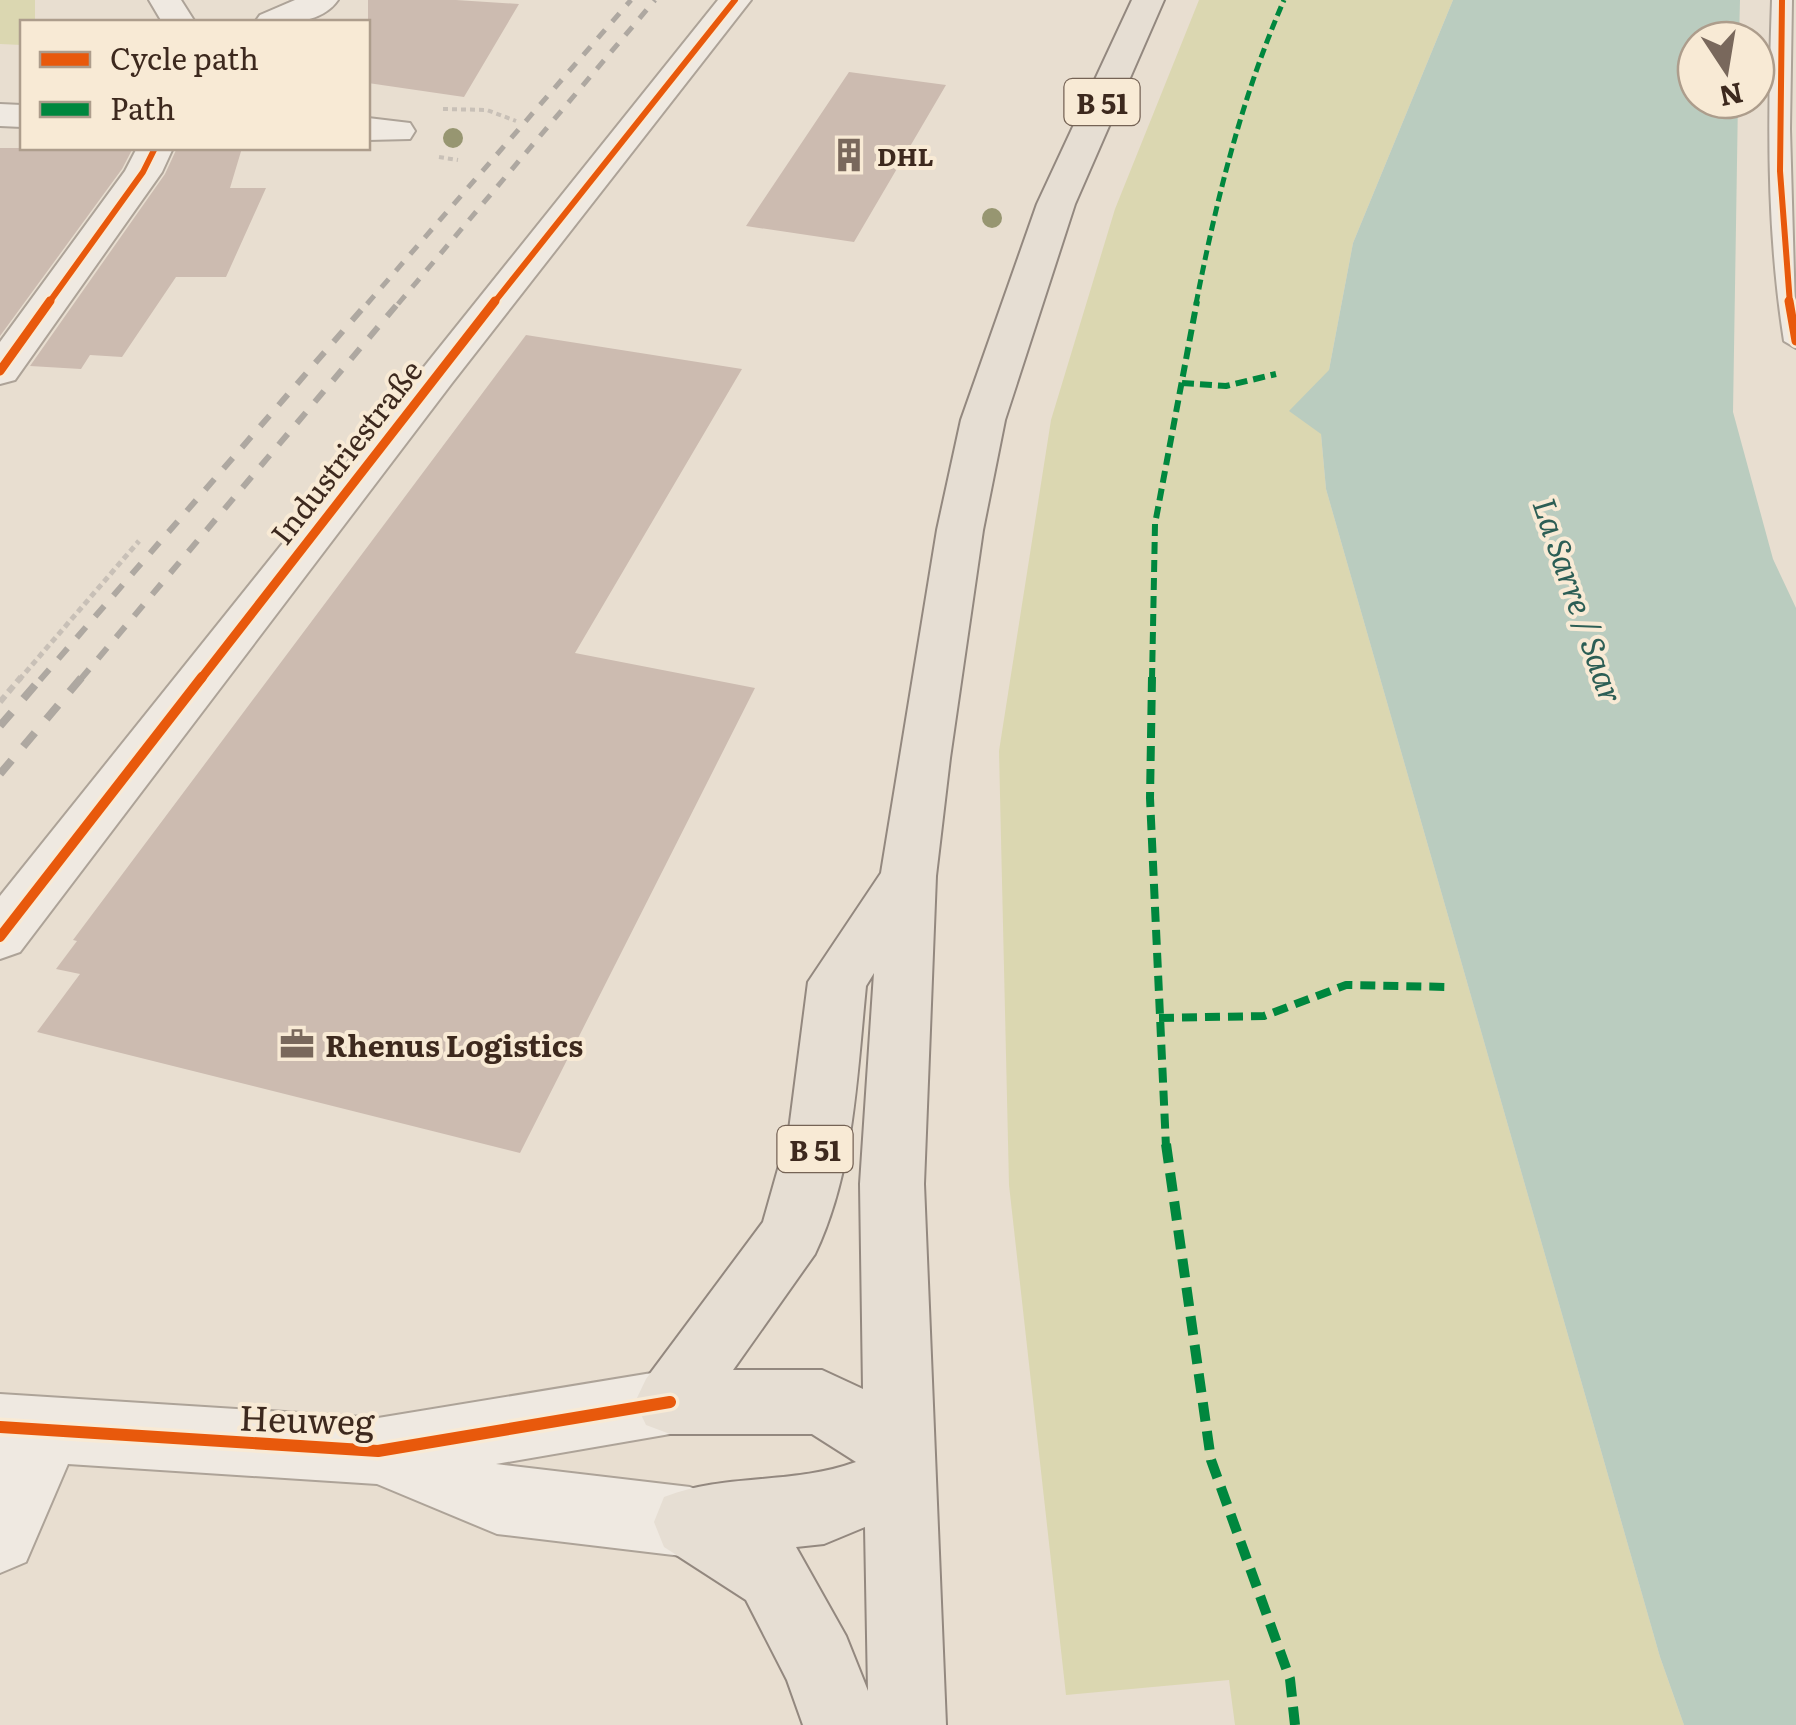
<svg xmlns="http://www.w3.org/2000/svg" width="1796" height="1725" font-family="Literata,serif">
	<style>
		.green { fill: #dbd7b1 }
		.water { fill: #baccbf }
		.building { fill: #ccbbb0 }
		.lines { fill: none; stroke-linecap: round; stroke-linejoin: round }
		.lane-casing { stroke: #ada398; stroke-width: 4 }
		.street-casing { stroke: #ada398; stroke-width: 4 }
		.primary-casing { stroke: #93887f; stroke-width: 4 }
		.path-far2 { stroke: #c8c0b7; stroke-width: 4; stroke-dasharray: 5 4; stroke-linecap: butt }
		.path-far1 { stroke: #c8c0b7; stroke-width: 5; stroke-dasharray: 6 4; stroke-linecap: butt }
		.path { stroke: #c8c0b7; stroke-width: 6; stroke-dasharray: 8 5; stroke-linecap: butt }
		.lane { fill: #efe9e1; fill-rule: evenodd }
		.street { fill: #efe9e1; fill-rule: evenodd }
		.primary { fill: #e6ded3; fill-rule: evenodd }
		.rail-far2 { stroke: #aea8a1; stroke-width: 5; stroke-dasharray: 11 11; stroke-linecap: butt }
		.rail-far1 { stroke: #aea8a1; stroke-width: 6; stroke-dasharray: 14 14; stroke-linecap: butt }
		.rail { stroke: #aea8a1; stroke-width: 8; stroke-dasharray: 18 18; stroke-linecap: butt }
		.quiet-far3 { stroke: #00873e; stroke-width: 5; stroke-dasharray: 10 5; stroke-linecap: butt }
		.quiet-far2 { stroke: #00873e; stroke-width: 6; stroke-dasharray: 12 6; stroke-linecap: butt }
		.quiet-far1 { stroke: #00873e; stroke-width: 8; stroke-dasharray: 15 8; stroke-linecap: butt }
		.quiet { stroke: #00873e; stroke-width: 10; stroke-dasharray: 19 10; stroke-linecap: butt }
		.cycleway-far3-casing { stroke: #f8ead5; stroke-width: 10 }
		.cycleway-far2-casing { stroke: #f8ead5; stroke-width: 14 }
		.cycleway-far1-casing { stroke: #f8ead5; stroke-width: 16 }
		.cycleway-casing { stroke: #f8ead5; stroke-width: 19 }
		.cycleway-far3 { stroke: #e8590c; stroke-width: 6 }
		.cycleway-far2 { stroke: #e8590c; stroke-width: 9 }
		.cycleway-far1 { stroke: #e8590c; stroke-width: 10 }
		.cycleway { stroke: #e8590c; stroke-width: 12 }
		.tree { fill: #979671 }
		.labels { text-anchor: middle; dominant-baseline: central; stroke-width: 8; stroke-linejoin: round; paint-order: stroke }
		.far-poi-label { font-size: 25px; font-weight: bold; fill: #3d291e; stroke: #f8ead5; text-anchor: start }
		.shield { fill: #f8ead5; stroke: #756355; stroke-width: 2.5 }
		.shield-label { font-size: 28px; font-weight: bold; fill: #3d291e }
		.street-label { font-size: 30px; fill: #3d291e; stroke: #f8ead5 }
		.poi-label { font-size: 30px; font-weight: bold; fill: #3d291e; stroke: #f8ead5; text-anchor: start }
		.water-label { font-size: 32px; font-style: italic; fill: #2c5e55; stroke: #f8ead5 }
		.near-street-label { font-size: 35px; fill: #3d291e; stroke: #f8ead5 }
	</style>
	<rect width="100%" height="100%" fill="#e8ded0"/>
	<!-- green -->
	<path class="green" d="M 0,0 L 35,0 L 35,22 L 22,22 L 22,45 L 0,44 Z
		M 1199,0 L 1453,0 L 1353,243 L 1329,370 L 1321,434 L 1326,489 L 1660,1657 L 1684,1725 L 1235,1725 L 1229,1680 L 1066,1695 L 1009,1185 L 999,751 L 1051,420 L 1115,209 Z"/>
	<!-- water -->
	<path class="water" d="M 1453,0 L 1740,0 L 1739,40 L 1696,40 L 1696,100 L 1738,100 L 1733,412 L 1773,559 L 1796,608 L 1796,1725 L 1684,1725 L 1660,1657 L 1326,489 L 1321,434 L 1289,411 L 1329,370 L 1353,243 Z"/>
	<!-- building -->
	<path class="building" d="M 368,0 L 456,0 L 519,4 L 464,97 L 368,83 Z
		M 849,72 L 946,85 L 854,242 L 746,226 Z
		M 0,148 L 133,148 L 122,169 L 0,336 Z
		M 177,148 L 242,148 L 230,188 L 266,188 L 226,277 L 176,277 L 122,357 L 90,355 L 81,369 L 30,366 L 165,174 Z
		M 526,335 L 742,369 L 575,653 L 755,688 L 520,1153 L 37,1032 L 80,974 L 56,969 L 77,941 L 73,940 Z"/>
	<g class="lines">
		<!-- lane casing -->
		<g class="lane-casing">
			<path id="lane" d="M 1772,0 L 1792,0 L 1790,129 L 1796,348 L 1784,341 C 1766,227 1768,115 1772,0 Z"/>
		</g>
		<!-- street casing -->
		<g class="street-casing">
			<path id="street" d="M 149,0 L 181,0 L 195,22 L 162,22 Z
				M 295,0 L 338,0 C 321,25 282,24 255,22 L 260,15 Z
				M 718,0 L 751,0 L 452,383 L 20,952 L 0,959 L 0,896 Z
				M 0,104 L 22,105 L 22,127 L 0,126 Z
				M 368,118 L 410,123 L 415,131 L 410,139 L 368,140 Z
				M 137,148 L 173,148 L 162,172 L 15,380 L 0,384 L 0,342 L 125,171 Z
				M 670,1370 L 694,1379 L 705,1402 L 694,1425 L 670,1434 L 496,1464 L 690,1487 L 716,1497 L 726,1522 L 716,1547 L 690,1557 L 497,1534 L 377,1484 L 68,1464 L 26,1562 L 0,1573 L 0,1394 L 378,1418 Z"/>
		</g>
		<!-- primary casing -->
		<g class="primary-casing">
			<path id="primary" d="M 1132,0 L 1164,0 L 1075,204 L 1005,420 L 983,530 L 950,758 L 936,876 L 924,1184 L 946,1725 L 803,1725 L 787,1680 L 746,1600 L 664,1547 L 654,1522 L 664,1497 C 725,1473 794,1485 856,1462 L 812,1434 L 670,1434 L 646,1425 L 635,1402 L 646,1379 L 763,1222 L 789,1130 L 808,982 L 881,873 L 937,530 L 961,420 L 1037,204 ZM 874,973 L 860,1184 L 863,1389 L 822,1370 L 733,1370 L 815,1254 C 854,1172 857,1075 866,986 ZM 865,1527 L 868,1691 L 846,1636 L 796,1547 L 824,1544 Z"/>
		</g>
		<!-- path-far2 -->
		<path class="path-far2" d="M 443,109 L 487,110 L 516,121
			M 439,157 L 458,160"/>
		<!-- path-far1 -->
		<path class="path-far1" d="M 19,680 L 139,541"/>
		<!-- path -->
		<path class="path" d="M 0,702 L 21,677"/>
		<!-- lane -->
		<use href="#lane" class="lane"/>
		<!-- street -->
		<use href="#street" class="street"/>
		<!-- primary -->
		<use href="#primary" class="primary"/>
		<!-- rail-far2 -->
		<path class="rail-far2" d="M 367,304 L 631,0
			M 398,304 L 655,0"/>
		<!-- rail-far1 -->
		<path class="rail-far1" d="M 40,680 L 369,301
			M 80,680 L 400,301"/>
		<!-- rail -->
		<path class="rail" d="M 0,726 L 42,677
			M 0,774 L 82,677"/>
		<!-- quiet-far3 -->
		<path class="quiet-far3" d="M 1196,304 C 1216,201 1242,96 1284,0"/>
		<!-- quiet-far2 -->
		<path class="quiet-far2" d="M 1182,383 L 1226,386 L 1276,374
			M 1152,680 L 1155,524 L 1197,301"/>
		<!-- quiet-far1 -->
		<path class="quiet-far1" d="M 1152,677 L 1150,798 L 1166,1147
			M 1159,1018 L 1264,1016 L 1346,985 L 1450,987"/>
		<!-- quiet -->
		<path class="quiet" d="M 1166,1144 L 1211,1460 L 1290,1679 L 1295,1725"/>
		<!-- cycleway-far3 casing -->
		<g class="cycleway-far3-casing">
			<path id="cycleway-far3" d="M 1782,0 L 1780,171 L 1790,304
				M 48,304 L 143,172 L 155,148
				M 493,304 L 735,0"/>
		</g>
		<!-- cycleway-far2 casing -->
		<g class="cycleway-far2-casing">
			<path id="cycleway-far2" d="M 1789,301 L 1796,341
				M 0,371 L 50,301
				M 200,680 L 495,301"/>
		</g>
		<!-- cycleway-far1 casing -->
		<g class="cycleway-far1-casing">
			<path id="cycleway-far1" d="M 0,937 L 202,677"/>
		</g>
		<!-- cycleway casing -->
		<g class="cycleway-casing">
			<path id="cycleway" d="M 0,1427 L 378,1451 L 670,1402"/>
		</g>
		<!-- cycleway-far3 -->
		<use href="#cycleway-far3" class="cycleway-far3"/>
		<!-- cycleway-far2 -->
		<use href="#cycleway-far2" class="cycleway-far2"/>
		<!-- cycleway-far1 -->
		<use href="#cycleway-far1" class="cycleway-far1"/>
		<!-- cycleway -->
		<use href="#cycleway" class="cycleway"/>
	</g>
	<!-- trees -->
	<g class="tree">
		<circle cx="453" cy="138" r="10"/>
		<circle cx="992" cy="218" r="10"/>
	</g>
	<!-- icons -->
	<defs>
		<g id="building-bare" transform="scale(2.7)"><path d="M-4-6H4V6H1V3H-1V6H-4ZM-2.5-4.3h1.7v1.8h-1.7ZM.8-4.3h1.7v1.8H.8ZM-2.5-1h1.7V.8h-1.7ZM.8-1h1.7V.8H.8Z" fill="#79685c" stroke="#f8ead5" stroke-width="2.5" paint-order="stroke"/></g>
		<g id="office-bare" transform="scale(2.7)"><path d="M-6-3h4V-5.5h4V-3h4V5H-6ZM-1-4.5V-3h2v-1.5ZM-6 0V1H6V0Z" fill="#79685c" stroke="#f8ead5" stroke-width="2.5" paint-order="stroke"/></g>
	</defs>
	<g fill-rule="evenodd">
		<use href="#building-bare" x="849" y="155"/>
		<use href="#office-bare" x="297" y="1044"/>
	</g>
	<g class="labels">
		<!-- far-poi labels -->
		<g class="far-poi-label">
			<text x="877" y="155">DHL</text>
		</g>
		<!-- shield labels -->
		<g class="shield">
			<rect x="1064.5" y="79" width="75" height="46" rx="8"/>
			<rect x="777.5" y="1126" width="75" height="46" rx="8"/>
		</g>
		<g class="shield-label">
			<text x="1102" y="102">B 51</text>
			<text x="815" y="1149">B 51</text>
		</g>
		<!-- street labels -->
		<g class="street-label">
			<text transform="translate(345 451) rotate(-52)">Industriestraße</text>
		</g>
		<!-- poi labels -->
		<g class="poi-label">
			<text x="325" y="1044">Rhenus Logistics</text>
		</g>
		<!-- water labels -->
		<g class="water-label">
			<text transform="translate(1580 600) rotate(71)">La Sarre / Saar</text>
		</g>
		<!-- near-street labels -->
		<g class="near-street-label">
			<text transform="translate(307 1418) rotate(2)">Heuweg</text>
		</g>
	</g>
	<!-- legend -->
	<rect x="20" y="20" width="350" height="130" fill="#f8ead5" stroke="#ad9d8c" stroke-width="2.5"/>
	<rect x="40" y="52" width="50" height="15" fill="#e8590c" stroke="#ad9d8c" stroke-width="2.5"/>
	<text x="110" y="70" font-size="30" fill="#3d291e">Cycle path</text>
	<rect x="40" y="102" width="50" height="15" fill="#00873e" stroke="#ad9d8c" stroke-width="2.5"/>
	<text x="110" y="120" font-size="30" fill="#3d291e">Path</text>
	<!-- north arrow -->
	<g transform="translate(1726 70) rotate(168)"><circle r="48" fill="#f8ead5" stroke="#ad9d8c" stroke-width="2.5"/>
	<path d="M0-8L18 38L0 25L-18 38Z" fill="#79685c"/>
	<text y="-15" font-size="28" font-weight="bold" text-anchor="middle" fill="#3d291e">N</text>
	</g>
</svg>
